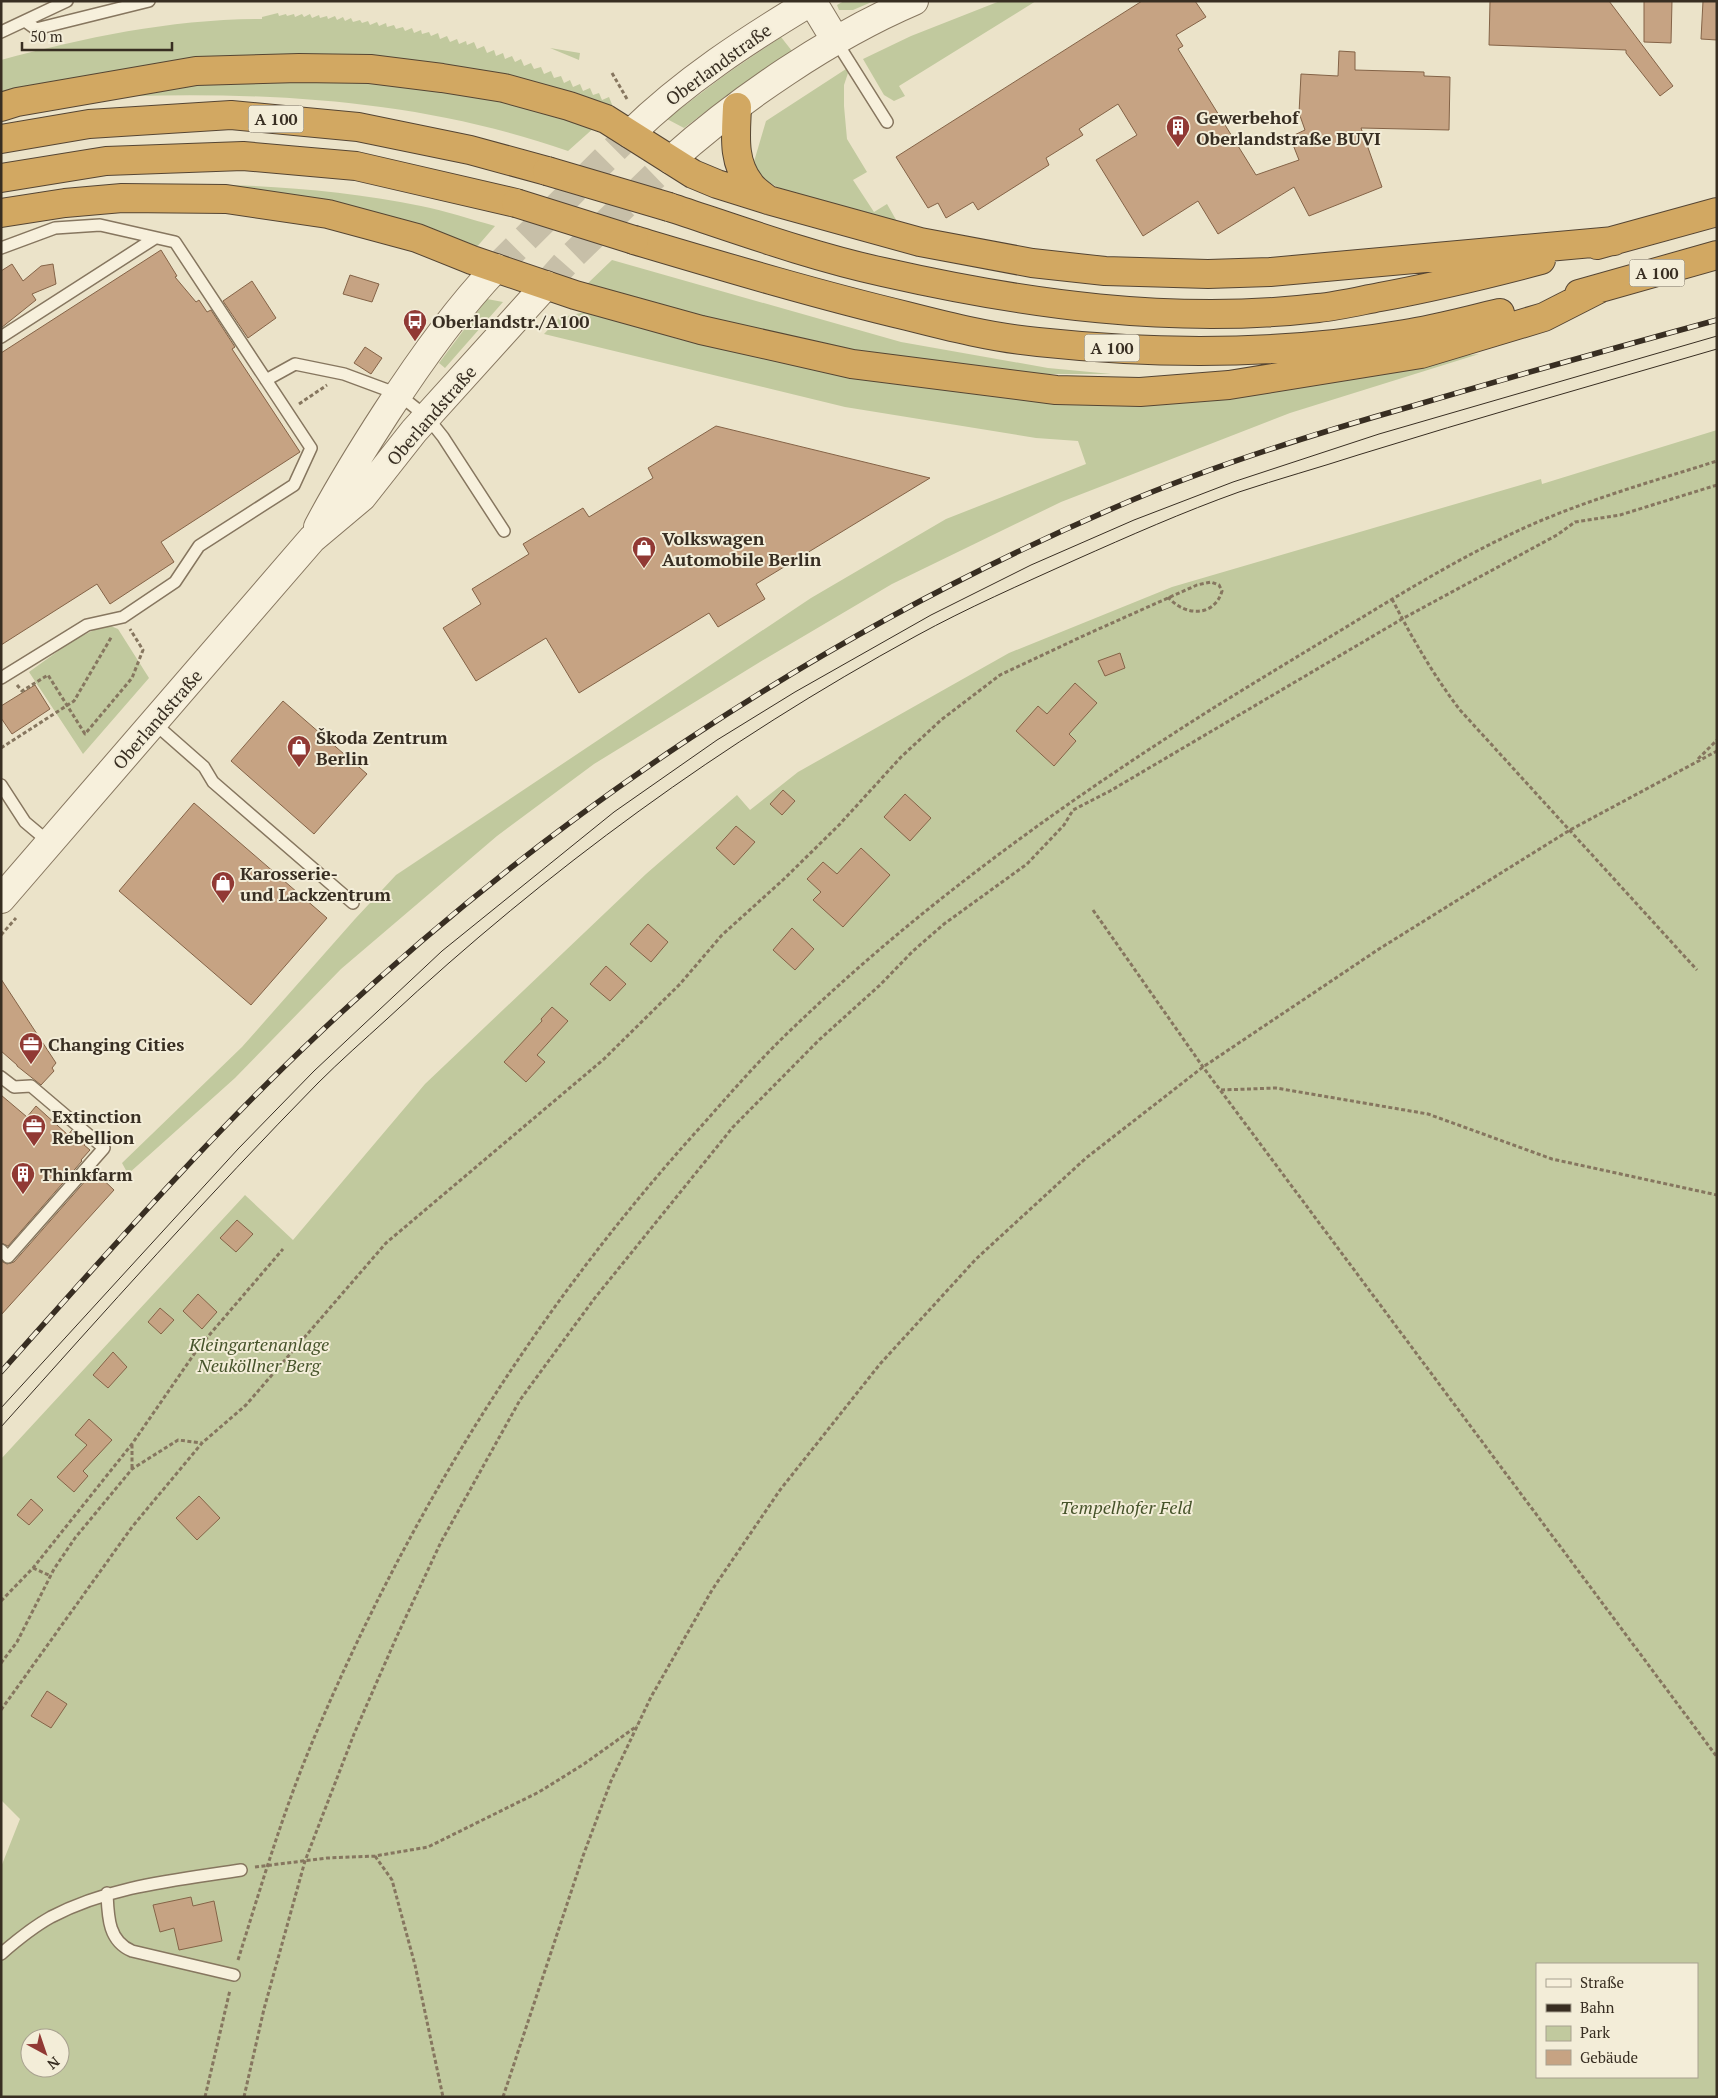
<svg xmlns="http://www.w3.org/2000/svg" width="1718" height="2098" font-family="'PT Serif',serif">
	<style>
		.green { fill: #c1c99e; fill-rule: evenodd }
		.building { fill: #c6a383; stroke: #846347 }
		.lines { fill: none; stroke-linecap: round; stroke-linejoin: round }
		.tertiary-tunnel { stroke: #c7bfa8; stroke-width: 28; stroke-dasharray: 28 14; stroke-linecap: butt }
		.service-casing { stroke: #86765f; stroke-width: 14 }
		.tertiary-casing { stroke: #86765f; stroke-width: 30 }
		.motorway-casing { stroke: #554533; stroke-width: 30 }
		.path { stroke: #86765f; stroke-width: 3; stroke-dasharray: 4 2.5; stroke-linecap: butt }
		.service { stroke: #f7f0dc; stroke-width: 11 }
		.tertiary { stroke: #f7f0dc; stroke-width: 28 }
		.motorway { stroke: #d2a862; stroke-width: 28 }
		.tram { stroke: #382e22; stroke-width: 1 }
		.rail-casing { stroke: #382e22; stroke-width: 5.5 }
		.rail { stroke: #f3edd8; stroke-width: 4; stroke-dasharray: 11; stroke-linecap: butt }
		.motorway-bridge-casing { stroke: #554533; stroke-width: 30; stroke-linecap: butt }
		.motorway-bridge { stroke: #d2a862; stroke-width: 28 }
		.labels { text-anchor: middle; dominant-baseline: central; stroke-width: 4; stroke-linejoin: round; paint-order: stroke }
		.shield { fill: #f3edd8; stroke: #706759; stroke-width: 1 }
		.shield-label { font-size: 16px; font-weight: bold; fill: #382e22 }
		.street-label { font-size: 18px; fill: #382e22; stroke: #f3edd8 }
		.poi-label { font-size: 18px; font-weight: bold; fill: #382e22; stroke: #f3edd8; text-anchor: start }
		.park-label { font-size: 18px; font-style: italic; fill: #46532a; stroke: #f3edd8 }
	</style>
	<rect width="100%" height="100%" fill="#ebe3c9"/>
	<!-- green -->
	<path class="green" d="M 844,1 L 874,1 L 853,10 L 839,10 L 837,5 Z
		M 1000,1 L 1036,1 L 899,86 L 905,96 L 894,101 L 884,95 L 863,59 L 911,36 Z
		M 278,13 L 279,16 L 286,14 L 287,16 L 294,14 L 295,17 L 302,14 L 304,17 L 310,14 L 312,18 L 319,15 L 320,18 L 327,16 L 328,19 L 335,16 L 337,20 L 343,17 L 345,21 L 351,18 L 353,22 L 360,20 L 362,23 L 368,21 L 370,25 L 377,22 L 379,26 L 386,23 L 387,27 L 394,25 L 396,29 L 403,27 L 405,31 L 412,28 L 414,33 L 421,30 L 422,34 L 429,32 L 431,36 L 438,33 L 440,39 L 447,36 L 450,42 L 457,39 L 459,44 L 466,41 L 467,45 L 474,42 L 477,49 L 484,46 L 487,53 L 494,50 L 496,56 L 503,53 L 505,59 L 512,56 L 515,62 L 521,59 L 524,66 L 531,63 L 534,69 L 541,67 L 544,74 L 551,71 L 554,78 L 561,76 L 564,83 L 570,80 L 573,87 L 580,84 L 583,91 L 590,88 L 593,95 L 599,93 L 602,100 L 609,97 L 613,107 L 616,108 L 614,110 L 414,63 L 1,102 L 1,60 C 87,37 173,19 262,19 L 262,17 Z
		M 781,37 L 792,51 L 791,53 L 725,97 L 684,128 L 667,119 L 725,75 Z
		M 550,48 L 580,53 L 579,60 Z
		M 846,69 L 848,73 L 844,85 L 844,106 L 847,139 L 867,172 L 853,180 L 874,212 L 887,204 L 899,225 L 825,206 L 777,187 L 764,179 L 753,165 L 766,121 Z
		M 363,79 L 488,94 L 596,126 L 568,151 C 427,102 281,92 133,96 L 133,93 L 189,84 Z
		M 230,185 C 294,187 358,193 421,206 C 446,211 470,219 495,226 L 475,249 L 230,189 Z
		M 612,260 L 901,342 L 1048,368 L 1111,374 L 1040,374 L 813,347 L 586,285 Z
		M 487,299 L 503,302 L 445,368 L 439,363 Z
		M 589,311 L 678,339 L 780,362 L 865,376 L 1057,399 L 1479,354 L 1290,413 L 1061,502 L 892,584 L 765,659 L 594,764 L 497,836 L 341,969 L 235,1078 L 128,1174 L 122,1163 L 242,1047 L 355,919 L 396,875 L 811,598 L 946,519 L 1086,464 L 1078,441 L 1036,438 L 845,407 L 544,334 L 559,318 Z
		M 1717,430 L 1717,2097 L 1,2097 L 1,1867 L 20,1819 L 1,1800 L 1,1459 L 245,1195 L 293,1240 L 425,1084 L 646,874 L 737,795 L 750,810 L 798,772 L 1009,653 L 1172,587 L 1541,479 L 1542,484 ZM 1537,1964 L 1697,1964 L 1697,2077 L 1537,2077 ZM 30,2038 L 60,2038 L 60,2068 L 30,2068 Z
		M 106,624 L 118,629 L 149,678 L 83,754 L 29,672 L 72,641 Z"/>
	<!-- building -->
	<path class="building" d="M 1142,1 L 1195,1 L 1206,17 L 1176,35 L 1183,46 L 1178,49 L 1256,175 L 1299,160 L 1290,137 L 1305,130 L 1299,113 L 1301,74 L 1338,76 L 1339,51 L 1355,52 L 1355,70 L 1424,72 L 1424,76 L 1450,77 L 1449,130 L 1361,128 L 1382,187 L 1309,216 L 1294,187 L 1218,234 L 1198,201 L 1143,236 L 1096,160 L 1137,135 L 1118,104 L 1079,129 L 1083,135 L 1046,158 L 1049,165 L 978,210 L 973,202 L 946,218 L 938,203 L 928,208 L 896,157 Z
		M 1490,1 L 1609,1 L 1673,86 L 1660,96 L 1626,53 L 1626,50 L 1489,45 Z
		M 1644,1 L 1672,1 L 1671,43 L 1644,42 Z
		M 1703,1 L 1717,1 L 1717,40 L 1701,39 Z
		M 161,250 L 177,276 L 175,277 L 196,302 L 199,300 L 207,312 L 211,310 L 235,347 L 232,349 L 300,452 L 161,542 L 174,562 L 110,604 L 97,584 L 1,645 L 1,353 Z
		M 12,264 L 23,281 L 41,266 L 53,264 L 56,284 L 32,294 L 36,300 L 1,328 L 1,271 Z
		M 350,275 L 379,284 L 372,302 L 343,294 Z
		M 252,281 L 276,318 L 248,338 L 223,301 Z
		M 365,347 L 382,358 L 371,374 L 354,363 Z
		M 716,426 L 930,478 L 756,584 L 765,599 L 718,627 L 709,613 L 579,693 L 546,638 L 476,681 L 443,628 L 481,604 L 472,589 L 529,554 L 523,544 L 583,508 L 589,517 L 653,478 L 648,468 Z
		M 1120,653 L 1125,668 L 1105,676 L 1098,661 Z
		M 1075,683 L 1097,703 L 1069,734 L 1076,741 L 1054,766 L 1016,731 L 1038,706 L 1047,714 Z
		M 35,685 L 50,709 L 12,734 L 1,718 L 1,706 Z
		M 283,701 L 367,774 L 314,834 L 231,761 Z
		M 783,790 L 795,801 L 782,815 L 770,804 Z
		M 905,794 L 931,818 L 910,841 L 884,817 Z
		M 194,803 L 327,918 L 251,1005 L 119,891 Z
		M 736,826 L 755,842 L 734,865 L 716,848 Z
		M 861,848 L 890,875 L 843,927 L 813,900 L 821,892 L 807,879 L 823,862 L 837,874 Z
		M 648,924 L 668,942 L 651,962 L 630,944 Z
		M 792,928 L 814,949 L 795,970 L 773,950 Z
		M 606,966 L 626,984 L 610,1001 L 590,984 Z
		M 1,979 L 56,1063 L 52,1068 L 54,1071 L 41,1085 L 17,1066 L 17,1065 L 1,1051 Z
		M 552,1007 L 568,1021 L 537,1055 L 545,1062 L 526,1082 L 504,1062 L 542,1021 L 541,1019 Z
		M 1,1095 L 27,1117 L 36,1106 L 68,1135 L 72,1130 L 86,1143 L 84,1145 L 90,1150 L 81,1160 L 82,1161 L 8,1246 L 1,1243 Z
		M 94,1171 L 114,1190 L 1,1315 L 1,1261 L 7,1264 L 14,1262 Z
		M 237,1220 L 253,1234 L 236,1252 L 220,1238 Z
		M 198,1294 L 217,1312 L 202,1329 L 183,1311 Z
		M 160,1308 L 174,1320 L 161,1334 L 148,1322 Z
		M 113,1352 L 127,1367 L 108,1388 L 93,1375 Z
		M 89,1419 L 112,1440 L 83,1471 L 88,1476 L 74,1492 L 57,1477 L 87,1445 L 75,1435 Z
		M 199,1496 L 220,1518 L 197,1540 L 176,1518 Z
		M 31,1499 L 43,1510 L 29,1525 L 17,1515 Z
		M 47,1691 L 67,1704 L 51,1728 L 31,1716 Z
		M 191,1897 L 193,1906 L 214,1901 L 222,1941 L 179,1950 L 174,1928 L 160,1932 L 153,1905 Z"/>
	<g class="lines">
		<!-- tertiary-tunnel -->
		<path class="tertiary-tunnel" d="M 496,268 L 630,134
			M 546,285 L 569,259 L 671,160"/>
		<!-- service casing -->
		<g class="service-casing">
			<path id="service" d="M 25,21 L 36,29 L 149,1
				M 1,32 L 67,1
				M 836,41 L 887,122
				M 1,248 L 55,228 L 100,225 L 175,242 L 311,448 L 294,485 L 199,546 L 175,582 L 123,617 L 87,625 L 1,678
				M 1,337 L 155,238
				M 266,380 L 295,364 L 344,374 L 398,394 L 427,417 L 443,437 L 504,531
				M 154,723 L 204,767 L 213,782 L 353,903
				M 1,785 L 25,822 L 50,843
				M 1,1077 L 14,1087 L 31,1086 L 104,1148 L 8,1257 L 1,1250
				M 107,1893 C 108,1916 108,1941 132,1951 L 234,1975
				M 1,1954 C 17,1940 33,1927 51,1917 C 110,1886 176,1880 241,1870"/>
		</g>
		<!-- tertiary casing -->
		<g class="tertiary-casing">
			<path id="tertiary" d="M 630,134 C 684,81 747,40 812,1 L 836,41
				M 671,160 C 738,100 830,37 914,1
				M 318,527 C 339,487 362,450 386,413 C 419,362 454,312 496,268
				M 1,899 L 312,539 L 362,497 L 414,431 L 546,285"/>
		</g>
		<!-- motorway casing -->
		<g class="motorway-casing">
			<path id="motorway" d="M 1,107 L 17,102 L 196,71 L 299,68 L 370,69 L 442,78 L 504,88 L 569,106 L 606,119 L 693,174 L 717,184 L 768,200 L 920,242 L 1032,263 L 1105,271 L 1208,274 L 1270,272 L 1614,241
				M 737,107 C 736,134 732,161 750,184 C 754,190 762,195 768,200
				M 1,139 L 89,124 L 231,115 L 358,127 L 470,150 L 547,171
				M 1,178 L 106,161 L 243,156 L 356,166 L 516,203
				M 669,207 C 739,230 810,256 883,272 C 1024,304 1173,325 1318,308 C 1339,306 1359,301 1380,297 C 1434,287 1488,274 1541,260
				M 1,213 L 65,203 L 122,198 L 226,199 L 328,214 L 417,238 L 472,260 L 575,295 L 701,330 L 852,364 L 1056,390 L 1140,392 L 1229,385 L 1421,354 L 1544,317 L 1597,290
				M 634,240 C 725,267 815,294 907,316 C 950,327 994,338 1038,342 C 1160,355 1284,355 1405,334 C 1437,329 1469,320 1500,313
				M 1597,245 L 1717,212
				M 1579,294 L 1717,255"/>
		</g>
		<!-- path -->
		<path class="path" d="M 612,73 L 627,99
			M 299,404 L 327,385
			M 1392,599 C 1412,638 1434,676 1460,710 L 1697,970
			M 17,685 L 22,691 L 48,675 L 85,734 L 132,678 L 143,650 L 130,629
			M 1,748 L 74,701 L 112,636
			M 1698,759 L 1717,740
			M 1093,910 L 1203,1067 L 1717,1757
			M 1,935 L 16,918
			M 1221,1090 L 1276,1088 L 1428,1114 L 1552,1159 L 1717,1195
			M 132,1468 L 132,1445
			M 33,1568 L 51,1576
			M 1,1601 L 33,1568 L 132,1444 L 199,1347 L 283,1249
			M 1,1663 L 17,1642 L 54,1569 L 75,1538 L 132,1469 L 178,1440 L 202,1443
			M 1,1710 L 132,1527 L 202,1443 L 246,1405 L 386,1243 L 604,1059 L 680,984 L 722,935 L 784,879 L 839,825 L 901,757 L 941,720 L 1000,675 L 1083,636 L 1197,585 L 1211,582 L 1219,585 L 1222,591 C 1214,618 1184,616 1168,597
			M 375,1856 L 392,1880 L 415,1965 L 443,2097
			M 255,1867 L 327,1858 L 375,1856 L 428,1847 L 539,1792 L 584,1764 L 637,1726
			M 238,1960 C 262,1883 285,1805 317,1731 C 413,1506 540,1303 705,1122 C 734,1089 763,1056 795,1026 C 923,903 1066,801 1215,707 C 1265,676 1315,646 1366,615 C 1422,581 1479,547 1540,521 C 1597,497 1657,480 1717,461
			M 205,2097 L 230,1990
			M 244,2097 L 264,2009 L 305,1861 L 354,1734 L 397,1636 L 441,1542 L 520,1400 L 594,1299 L 733,1127 L 819,1040 L 880,985 L 913,951 L 944,924 L 1027,864 L 1064,825 L 1073,810 L 1110,791 L 1402,619 L 1557,535 L 1575,522 L 1620,515 L 1717,485
			M 503,2097 L 583,1856 L 611,1781 L 651,1697 L 712,1590 L 780,1490 L 880,1364 L 976,1259 L 1086,1158 L 1203,1067 L 1379,949 L 1570,830 L 1717,751"/>
		<!-- service -->
		<use href="#service" class="service"/>
		<!-- tertiary -->
		<use href="#tertiary" class="tertiary"/>
		<!-- motorway -->
		<use href="#motorway" class="motorway"/>
		<!-- tram -->
		<path class="tram" d="M 1,1408 L 238,1149 L 314,1071 L 442,951 L 614,812 L 717,740 L 795,692 L 931,615 L 1031,565 L 1134,520 L 1233,482 L 1379,434 L 1717,336
			M 1,1427 C 105,1311 209,1194 318,1083 C 340,1061 364,1040 387,1019 C 548,869 722,742 916,636 C 967,608 1022,584 1075,560 C 1129,536 1183,512 1239,492 C 1278,479 1318,468 1358,455 C 1477,418 1597,384 1717,349"/>
		<!-- rail casing -->
		<g class="rail-casing">
			<path id="rail" d="M 1,1372 C 102,1259 202,1144 312,1040 C 546,817 819,635 1116,507 C 1211,466 1310,435 1409,407 C 1511,377 1614,348 1717,320"/>
		</g>
		<!-- rail -->
		<use href="#rail" class="rail"/>
		<!-- motorway-bridge casing -->
		<g class="motorway-bridge-casing">
			<path id="motorway-bridge" d="M 547,171 L 669,207
				M 516,203 L 634,240"/>
		</g>
		<!-- motorway-bridge -->
		<use href="#motorway-bridge" class="motorway-bridge"/>
	</g>
	<!-- icons -->
	<defs>
		<g id="building-pin" transform="scale(1.25)"><path d="M0 17L-7.5 6A9.5 9.5 0 1 1 7.5 6Z" fill="#913934" stroke="#f3edd8"/><path d="M-4-6H4V6H1V3H-1V6H-4ZM-2.5-4.3h1.7v1.8h-1.7ZM.8-4.3h1.7v1.8H.8ZM-2.5-1h1.7V.8h-1.7ZM.8-1h1.7V.8H.8Z" fill="#fff"/></g>
		<g id="bus-pin" transform="scale(1.25)"><path d="M0 17L-7.5 6A9.5 9.5 0 1 1 7.5 6Z" fill="#913934" stroke="#f3edd8"/><path d="M-5-6H5V4H4V6H2V4H-2V6H-4V4H-5ZM-3.5-4V0h7V-4ZM-3.5 1.2v1.5H-2V1.2ZM2 1.2v1.5H3.5V1.2Z" fill="#fff"/></g>
		<g id="shop-pin" transform="scale(1.25)"><path d="M0 17L-7.5 6A9.5 9.5 0 1 1 7.5 6Z" fill="#913934" stroke="#f3edd8"/><path d="M-5-2.5h2.3a2.7 3.5 0 0 1 5.4 0H5L5.5 6h-11ZM-1.5-2.5h3a1.5 2.3 0 0 0-3 0Z" fill="#fff"/></g>
		<g id="office-pin" transform="scale(1.25)"><path d="M0 17L-7.5 6A9.5 9.5 0 1 1 7.5 6Z" fill="#913934" stroke="#f3edd8"/><path d="M-6-3h4V-5.5h4V-3h4V5H-6ZM-1-4.5V-3h2v-1.5ZM-6 0V1H6V0Z" fill="#fff"/></g>
	</defs>
	<g fill-rule="evenodd">
		<use href="#building-pin" x="1178" y="127"/>
		<use href="#bus-pin" x="415" y="321"/>
		<use href="#shop-pin" x="644" y="548"/>
		<use href="#shop-pin" x="299" y="747"/>
		<use href="#shop-pin" x="223" y="883"/>
		<use href="#office-pin" x="31" y="1044"/>
		<use href="#office-pin" x="34" y="1126"/>
		<use href="#building-pin" x="23" y="1174"/>
	</g>
	<g class="labels">
		<!-- shield labels -->
		<g class="shield">
			<rect x="248.5" y="105.5" width="55" height="27" rx="4"/>
			<rect x="1629.5" y="259.5" width="55" height="27" rx="4"/>
			<rect x="1084.5" y="334.5" width="55" height="27" rx="4"/>
		</g>
		<g class="shield-label">
			<text x="276" y="119">A 100</text>
			<text x="1657" y="273">A 100</text>
			<text x="1112" y="348">A 100</text>
		</g>
		<!-- street labels -->
		<g class="street-label">
			<text transform="translate(718 64) rotate(-36)">Oberlandstraße</text>
			<text transform="translate(431 415) rotate(-49)">Oberlandstraße</text>
			<text transform="translate(157 719) rotate(-49)">Oberlandstraße</text>
		</g>
		<!-- poi labels -->
		<g class="poi-label">
			<text x="1196" y="117">Gewerbehof<tspan x="1196" dy="21">Oberlandstraße BUVI</tspan></text>
			<text x="432" y="321">Oberlandstr./A100</text>
			<text x="662" y="538">Volkswagen<tspan x="662" dy="21">Automobile Berlin</tspan></text>
			<text x="316" y="737">Škoda Zentrum<tspan x="316" dy="21">Berlin</tspan></text>
			<text x="240" y="873">Karosserie-<tspan x="240" dy="21">und Lackzentrum</tspan></text>
			<text x="48" y="1044">Changing Cities</text>
			<text x="52" y="1116">Extinction<tspan x="52" dy="21">Rebellion</tspan></text>
			<text x="40" y="1174">Thinkfarm</text>
		</g>
		<!-- park labels -->
		<g class="park-label">
			<text x="259" y="1344">Kleingartenanlage<tspan x="259" dy="21">Neuköllner Berg</tspan></text>
			<text x="1126" y="1507">Tempelhofer Feld</text>
		</g>
	</g>
	<!-- border -->
	<rect width="1718" height="2098" fill="none" stroke="#382e22" stroke-width="5"/>
	<!-- legend -->
	<rect x="1536" y="1963" width="162" height="115" fill="#f3edd8" stroke="#a8a18f"/>
	<rect x="1546" y="1979" width="25" height="8" fill="#f7f0dc" stroke="#a8a18f"/>
	<text x="1580" y="1988" font-size="15" fill="#382e22">Straße</text>
	<rect x="1546" y="2004" width="25" height="8" fill="#382e22" stroke="#a8a18f"/>
	<text x="1580" y="2013" font-size="15" fill="#382e22">Bahn</text>
	<rect x="1546" y="2026" width="25" height="15" fill="#c1c99e" stroke="#a8a18f"/>
	<text x="1580" y="2038" font-size="15" fill="#382e22">Park</text>
	<rect x="1546" y="2050" width="25" height="15" fill="#c6a383" stroke="#a8a18f"/>
	<text x="1580" y="2063" font-size="15" fill="#382e22">Gebäude</text>
	<!-- north arrow -->
	<g transform="translate(45 2053) rotate(140)"><circle r="24" fill="#f3edd8" stroke="#a8a18f"/>
	<path d="M0-4L9 19L0 12L-9 19Z" fill="#913934"/>
	<text y="-8" font-size="14" font-weight="bold" text-anchor="middle" fill="#382e22">N</text>
	</g>
	<!-- scale -->
	<path d="M22 42v8h150v-8" fill="none" stroke="#382e22" stroke-width="2.5"/>
	<text x="30" y="42" font-size="15" fill="#382e22" stroke="#f3edd8" stroke-width="4" paint-order="stroke">50 m</text>
</svg>
